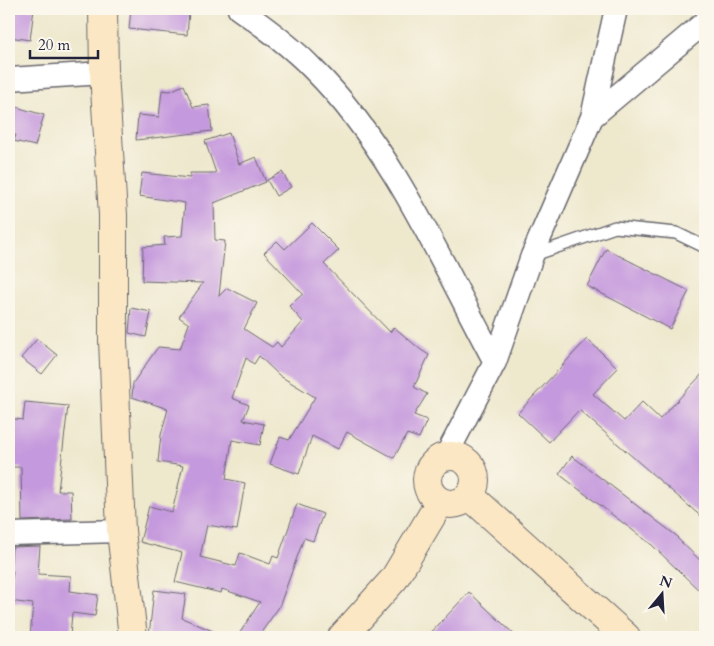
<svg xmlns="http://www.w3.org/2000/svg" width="714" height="646" font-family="Cardo,serif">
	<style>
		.building { fill: #c599dd }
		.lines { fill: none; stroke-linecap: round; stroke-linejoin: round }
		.lane-casing { stroke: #69676e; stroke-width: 14 }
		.street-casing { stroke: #69676e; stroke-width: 25 }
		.secondary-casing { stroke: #69676e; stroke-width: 30 }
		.lane { stroke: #fff; stroke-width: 11 }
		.street { stroke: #fff; stroke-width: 22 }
		.secondary { stroke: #fbe7c3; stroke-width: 28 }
	</style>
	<rect width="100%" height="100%" fill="#fbf7ec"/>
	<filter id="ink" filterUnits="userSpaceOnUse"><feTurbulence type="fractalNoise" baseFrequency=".02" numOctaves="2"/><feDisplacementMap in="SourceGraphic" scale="10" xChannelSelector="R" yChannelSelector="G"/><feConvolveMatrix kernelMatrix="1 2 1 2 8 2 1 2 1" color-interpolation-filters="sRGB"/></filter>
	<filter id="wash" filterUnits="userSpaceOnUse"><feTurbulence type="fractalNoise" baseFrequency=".0096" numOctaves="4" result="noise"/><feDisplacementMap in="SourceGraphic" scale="20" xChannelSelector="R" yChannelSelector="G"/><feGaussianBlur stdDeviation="1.12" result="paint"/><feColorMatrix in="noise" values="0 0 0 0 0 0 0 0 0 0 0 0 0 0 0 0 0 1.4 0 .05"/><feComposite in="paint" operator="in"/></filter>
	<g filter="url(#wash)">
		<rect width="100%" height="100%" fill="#eee8cd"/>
		<g id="blocks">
			<!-- building -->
			<path class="building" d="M 9,9 L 34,9 L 30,40 L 9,37 Z
				M 131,9 L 189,12 L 187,35 L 129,29 Z
				M 184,85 L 193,107 L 209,105 L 212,131 L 136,140 L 138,115 L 159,117 L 162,90 L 170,91 Z
				M 9,105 L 44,115 L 35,146 L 14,141 L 16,135 L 9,135 Z
				M 229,133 L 239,164 L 256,157 L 266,182 L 214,203 L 215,240 L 225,241 L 219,296 L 227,288 L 257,303 L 244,329 L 272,347 L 277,342 L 281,347 L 303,322 L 289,306 L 303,294 L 264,253 L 277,241 L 285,249 L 312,223 L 339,250 L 324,264 L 390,332 L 394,327 L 421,350 L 429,355 L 414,387 L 427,394 L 414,415 L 427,420 L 419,438 L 407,434 L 394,458 L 347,432 L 338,449 L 312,436 L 299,474 L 270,464 L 280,437 L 289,440 L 315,397 L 280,376 L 259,356 L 254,364 L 246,358 L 232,398 L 249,405 L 243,420 L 264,424 L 260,445 L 232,440 L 226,479 L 245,483 L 237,530 L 207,525 L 200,557 L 236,566 L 240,553 L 270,564 L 273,556 L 278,558 L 297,504 L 323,514 L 313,541 L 304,538 L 279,607 L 258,637 L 237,637 L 260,602 L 222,589 L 221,593 L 175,582 L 182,553 L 140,542 L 149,506 L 172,512 L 183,466 L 158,462 L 161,435 L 168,409 L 132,397 L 133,383 L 158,347 L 180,349 L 189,324 L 179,317 L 203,283 L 142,281 L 143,247 L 165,245 L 164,237 L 182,236 L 185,203 L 139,196 L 142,173 L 190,178 L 190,173 L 216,173 L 205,141 Z
				M 282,172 L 291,187 L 276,196 L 267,180 Z
				M 606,249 L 689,291 L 670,329 L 587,286 Z
				M 131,308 L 151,312 L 146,337 L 129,333 Z
				M 37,339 L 57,355 L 42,374 L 21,358 Z
				M 587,339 L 618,368 L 593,394 L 624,421 L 642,402 L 660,419 L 705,371 L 705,520 L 579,410 L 549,442 L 518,413 Z
				M 25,402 L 68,406 L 58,491 L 71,491 L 72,519 L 22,521 L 21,467 L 9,467 L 9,418 L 23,420 Z
				M 572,456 L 678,537 L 677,538 L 705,565 L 705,596 L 652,545 L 559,474 Z
				M 40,546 L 38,574 L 71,576 L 70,591 L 98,595 L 95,616 L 72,613 L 70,637 L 30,637 L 33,604 L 9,601 L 13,571 L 10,571 L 12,547 Z
				M 154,590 L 186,594 L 182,618 L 227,637 L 149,636 Z
				M 469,592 L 517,637 L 427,637 Z"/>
		</g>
	</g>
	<g filter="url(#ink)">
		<use href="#blocks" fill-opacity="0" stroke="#69676e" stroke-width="1"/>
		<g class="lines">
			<!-- lane casing -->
			<g class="lane-casing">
				<path id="lane" d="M 534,255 L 615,227 L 676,233 L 705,247"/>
			</g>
			<!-- street casing -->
			<g class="street-casing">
				<path id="street" d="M 239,9 C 265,27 291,46 313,69 C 393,148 442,264 495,362
					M 9,79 L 104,73
					M 592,117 L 705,22
					M 446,456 L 495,362 L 532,256 L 592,117 L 616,9
					M 9,534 L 121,531"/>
			</g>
			<!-- secondary casing -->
			<g class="secondary-casing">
				<path id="secondary" d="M 103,9 L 104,73 L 113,215 L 113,340 L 121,531 L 133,637
					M427 480a24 24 0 1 1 48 0a24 24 0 1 1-48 0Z
					M 470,496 L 626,637
					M 342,637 L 394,579 L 440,502"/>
			</g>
			<!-- lane -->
			<use href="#lane" class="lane"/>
			<!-- street -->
			<use href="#street" class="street"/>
			<!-- secondary -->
			<use href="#secondary" class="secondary"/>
		</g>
	</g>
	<!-- margin -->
	<rect width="714" height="646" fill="none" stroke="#fbf7ec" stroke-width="30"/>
	<!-- north arrow -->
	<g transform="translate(662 594) rotate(18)" stroke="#fbf7ec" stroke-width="4" paint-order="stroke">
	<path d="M0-4L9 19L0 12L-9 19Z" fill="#22223b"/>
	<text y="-8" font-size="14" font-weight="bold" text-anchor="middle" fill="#22223b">N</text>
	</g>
	<!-- scale -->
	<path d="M30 50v8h68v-8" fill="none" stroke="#22223b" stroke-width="2.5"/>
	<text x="38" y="50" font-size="15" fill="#22223b" stroke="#fbf7ec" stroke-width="4" paint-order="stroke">20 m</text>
</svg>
